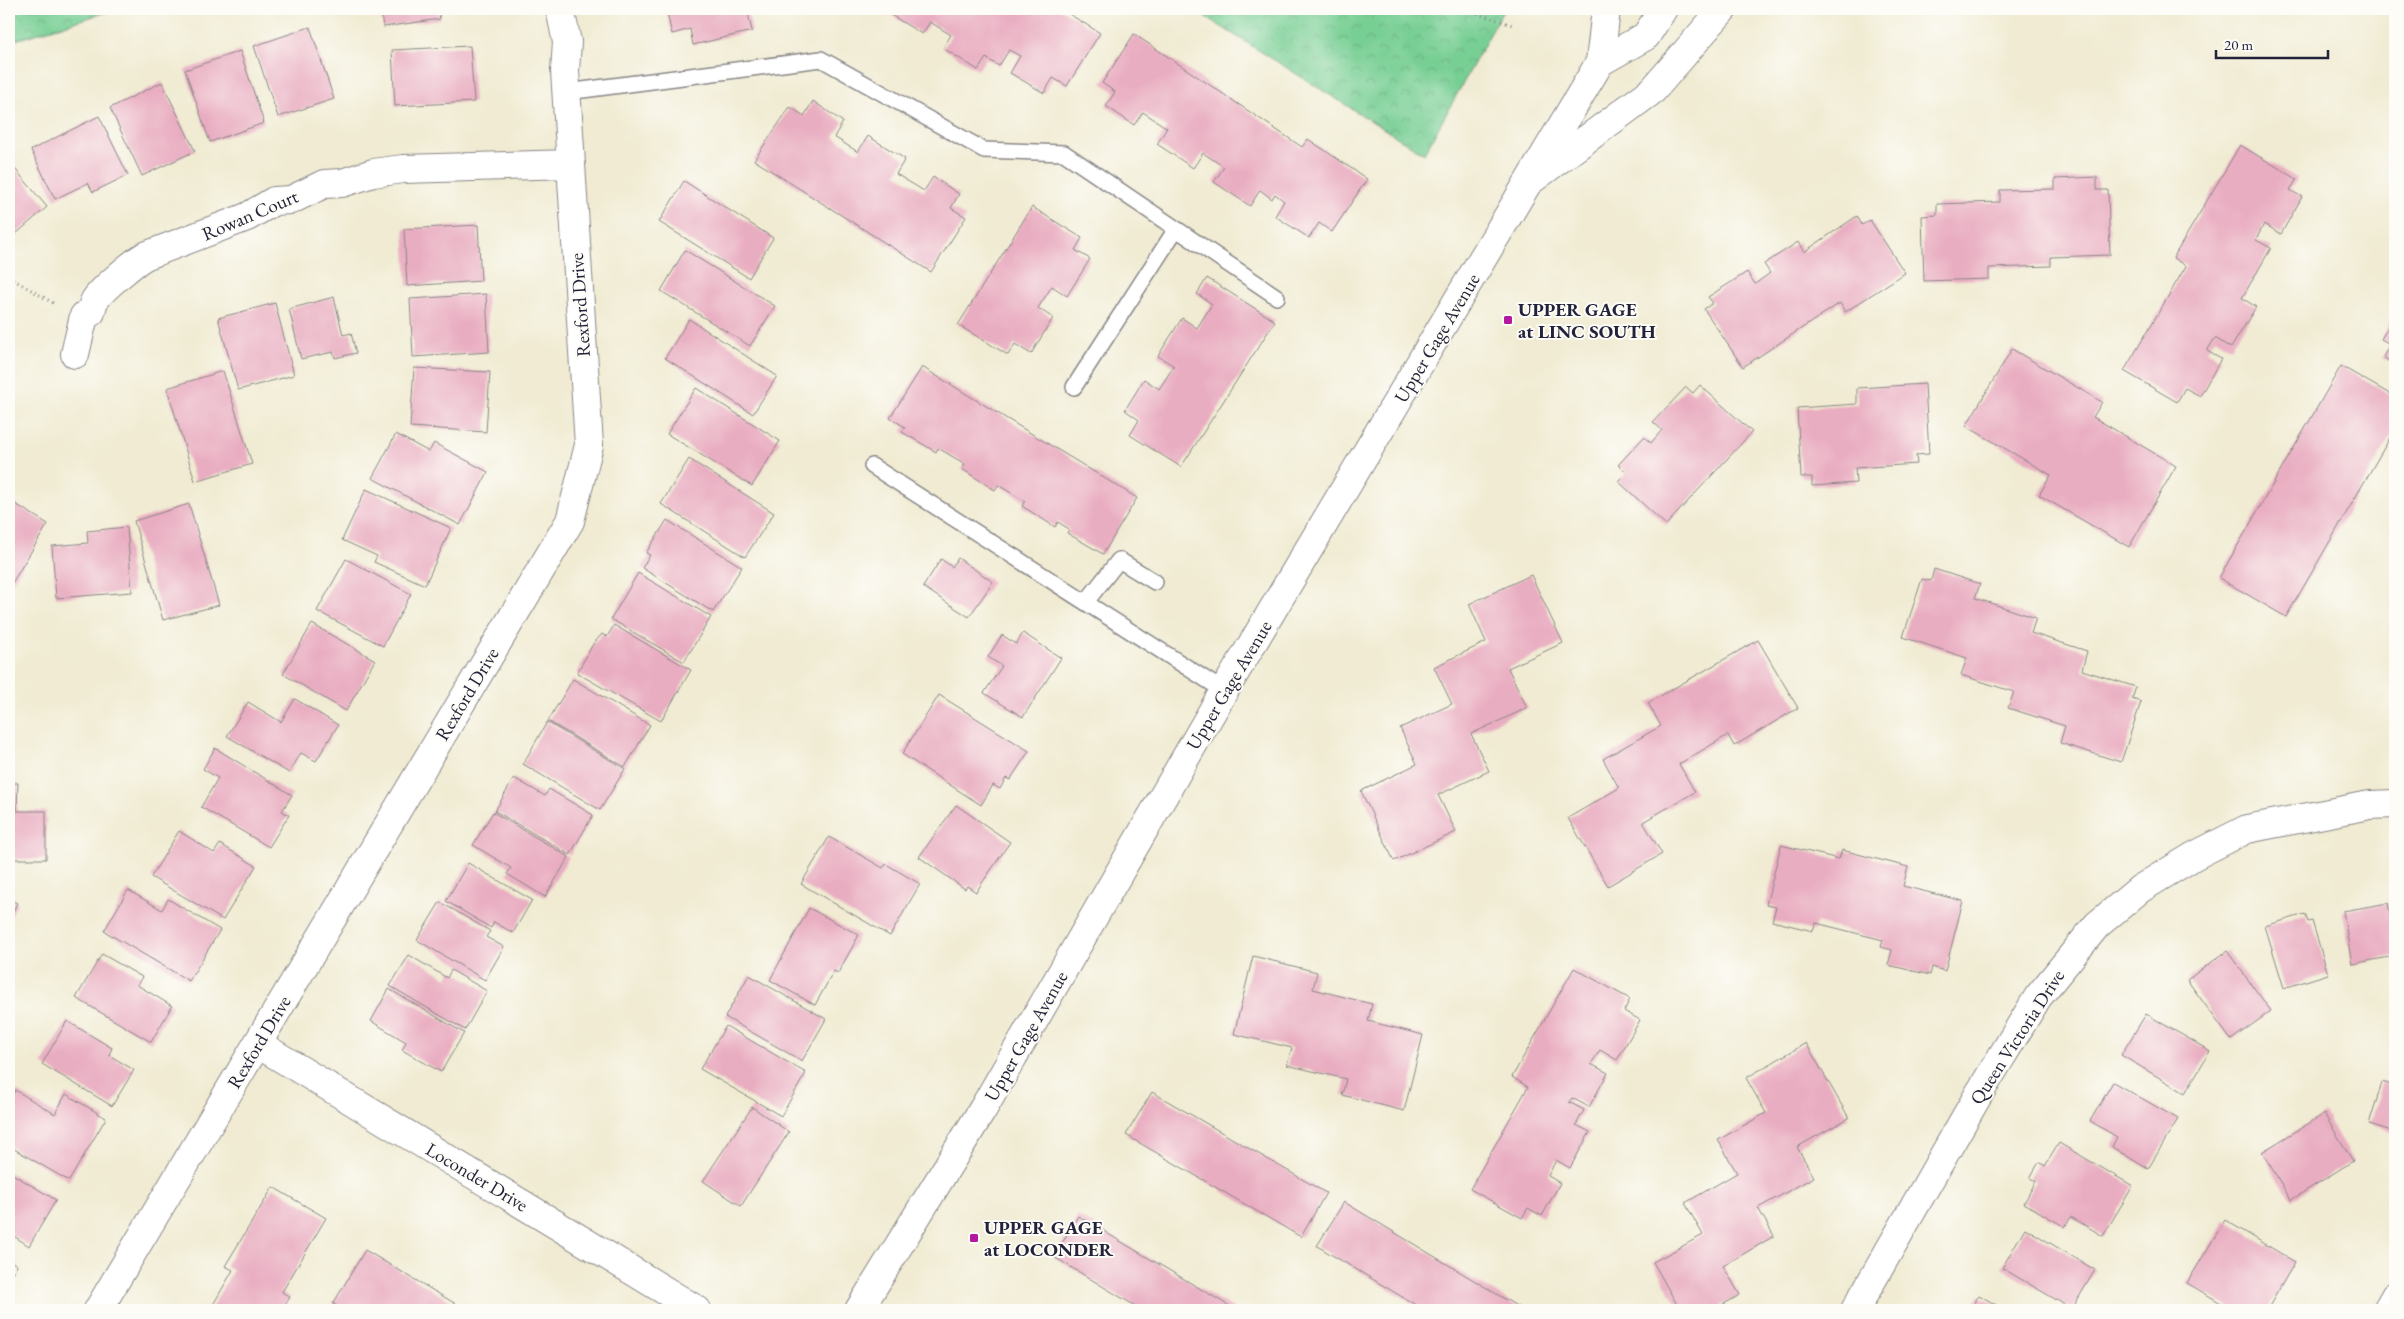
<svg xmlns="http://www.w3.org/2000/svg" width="2404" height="1319" font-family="'EB Garamond',serif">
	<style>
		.park { fill: url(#park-crowns); stroke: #4d7868 }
		.building { fill: #e9adc1 }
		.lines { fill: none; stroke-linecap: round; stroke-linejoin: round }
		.lane-casing { stroke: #898686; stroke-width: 18 }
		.street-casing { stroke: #898686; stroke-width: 30 }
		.secondary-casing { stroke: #898686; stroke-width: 30 }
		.highway-casing { stroke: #898686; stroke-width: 30 }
		.path { stroke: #898686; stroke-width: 3; stroke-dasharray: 1 4; stroke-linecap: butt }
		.lane { stroke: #fff; stroke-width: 15 }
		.street { stroke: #fff; stroke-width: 28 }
		.secondary { stroke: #fff; stroke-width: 28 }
		.highway { stroke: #fff; stroke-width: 28 }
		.poi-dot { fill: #b5179e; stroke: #fdfcf7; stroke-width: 2 }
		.labels { text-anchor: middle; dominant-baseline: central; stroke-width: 4; stroke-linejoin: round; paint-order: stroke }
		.street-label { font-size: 19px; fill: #22223b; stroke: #fdfcf7 }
		.poi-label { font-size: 19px; font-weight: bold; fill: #22223b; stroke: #fdfcf7; text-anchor: start }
	</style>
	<defs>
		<pattern id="park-crowns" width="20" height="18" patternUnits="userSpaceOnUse" patternTransform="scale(1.25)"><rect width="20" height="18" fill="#78cf94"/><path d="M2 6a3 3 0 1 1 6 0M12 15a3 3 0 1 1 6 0" fill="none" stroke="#68b180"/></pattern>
	</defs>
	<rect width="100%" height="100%" fill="#fdfcf7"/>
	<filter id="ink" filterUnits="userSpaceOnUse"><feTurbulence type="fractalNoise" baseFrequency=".02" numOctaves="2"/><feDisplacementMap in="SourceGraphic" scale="10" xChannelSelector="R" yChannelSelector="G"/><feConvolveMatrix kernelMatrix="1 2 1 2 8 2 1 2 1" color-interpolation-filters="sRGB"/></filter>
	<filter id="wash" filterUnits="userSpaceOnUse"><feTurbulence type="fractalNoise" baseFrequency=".0096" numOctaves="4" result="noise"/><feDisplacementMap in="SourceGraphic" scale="20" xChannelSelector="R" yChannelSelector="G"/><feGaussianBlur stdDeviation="1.12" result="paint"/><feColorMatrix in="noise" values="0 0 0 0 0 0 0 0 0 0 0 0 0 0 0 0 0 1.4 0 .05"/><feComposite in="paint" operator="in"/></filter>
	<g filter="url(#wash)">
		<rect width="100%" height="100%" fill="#f0ebd2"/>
		<!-- park -->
		<path class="park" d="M 9,9 L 117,9 L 9,42 Z
			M 1193,9 L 1504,9 L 1424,154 Z"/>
		<g id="blocks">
			<!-- building -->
			<path class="building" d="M 380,9 L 438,9 L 440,19 L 383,27 Z
				M 666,9 L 747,9 L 752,31 L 693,45 L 690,29 L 672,34 Z
				M 888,9 L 1025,9 L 1029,11 L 1031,9 L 1061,9 L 1100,33 L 1067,86 L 1053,78 L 1044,93 L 1010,73 L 1020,56 L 1009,50 L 999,66 L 986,58 L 978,70 L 943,48 L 951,35 L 930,22 L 922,34 L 886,12 Z
				M 310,27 L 334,99 L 278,117 L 254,46 Z
				M 1134,34 L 1302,147 L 1308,139 L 1367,179 L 1332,232 L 1319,223 L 1309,238 L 1275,216 L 1284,201 L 1275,194 L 1272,199 L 1260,190 L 1250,206 L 1214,182 L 1224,167 L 1203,153 L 1193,168 L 1157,144 L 1167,128 L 1143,112 L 1134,125 L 1106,106 L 1115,92 L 1102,83 Z
				M 470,46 L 474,102 L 395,106 L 392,50 Z
				M 240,51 L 264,123 L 210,142 L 185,70 Z
				M 162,82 L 195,151 L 142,176 L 110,108 Z
				M 813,101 L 843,122 L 834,137 L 858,152 L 868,136 L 905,159 L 896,174 L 924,191 L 933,177 L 959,194 L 951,208 L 966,217 L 931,272 L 754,160 L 790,107 L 804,116 Z
				M 99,116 L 128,175 L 93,192 L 88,183 L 55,199 L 31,150 Z
				M 2240,145 L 2297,179 L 2290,190 L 2302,197 L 2281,234 L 2264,224 L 2256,240 L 2271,248 L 2242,298 L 2256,307 L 2231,348 L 2215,338 L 2207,351 L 2221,359 L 2200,396 L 2185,388 L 2177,402 L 2124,371 L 2186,266 L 2173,258 Z
				M 11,164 L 47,207 L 9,240 L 9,166 Z
				M 2097,177 L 2097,190 L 2108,190 L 2110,255 L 2051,257 L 2051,266 L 1989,268 L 1989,279 L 1924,281 L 1922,216 L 1937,215 L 1937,204 L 2000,202 L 2000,190 L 2055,189 L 2055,179 Z
				M 684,181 L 773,238 L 749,278 L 659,222 Z
				M 1032,207 L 1082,238 L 1075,250 L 1090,259 L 1067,296 L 1052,286 L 1038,308 L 1053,318 L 1031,354 L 1015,344 L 1008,355 L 958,325 Z
				M 1857,216 L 1862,225 L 1870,220 L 1905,273 L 1845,312 L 1840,303 L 1743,367 L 1704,309 L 1713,303 L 1708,297 L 1747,272 L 1755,284 L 1770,273 L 1764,264 L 1798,242 L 1804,252 Z
				M 478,225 L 481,281 L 407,286 L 404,229 Z
				M 685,250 L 775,306 L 750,346 L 661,291 Z
				M 1207,278 L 1275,321 L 1181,467 L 1130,435 L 1139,420 L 1125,410 L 1144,379 L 1159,389 L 1174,366 L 1158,356 L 1182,318 L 1197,328 L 1212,304 L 1197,294 Z
				M 486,294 L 489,352 L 413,357 L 410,299 Z
				M 334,297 L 343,335 L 351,333 L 356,353 L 335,358 L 333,352 L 301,359 L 289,309 Z
				M 275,303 L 294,375 L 238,390 L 218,318 Z
				M 2395,315 L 2395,365 L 2383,357 L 2390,344 L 2381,339 Z
				M 689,319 L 777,376 L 753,414 L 665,358 Z
				M 2012,349 L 2102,402 L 2093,417 L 2176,466 L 2129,547 L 2039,495 L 2051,475 L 1966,426 Z
				M 2341,366 L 2395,397 L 2395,429 L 2286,617 L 2219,578 Z
				M 922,367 L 1137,498 L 1103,554 L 1067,533 L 1069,529 L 1058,522 L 1055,527 L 1022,506 L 1025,501 L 998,485 L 995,490 L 962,469 L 965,464 L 938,448 L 936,452 L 902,432 L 905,427 L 890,418 Z
				M 414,368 L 490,372 L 486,432 L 410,427 Z
				M 223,371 L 252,464 L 195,481 L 167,388 Z
				M 1925,384 L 1929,454 L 1916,455 L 1917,464 L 1855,468 L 1856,483 L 1812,486 L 1812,477 L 1801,477 L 1797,408 L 1857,404 L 1857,388 Z
				M 1700,385 L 1752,432 L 1666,525 L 1618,481 L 1627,472 L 1618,465 L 1644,437 L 1651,443 L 1662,430 L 1653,422 L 1686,387 L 1693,393 Z
				M 696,388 L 780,441 L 752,486 L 667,434 Z
				M 396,434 L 429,452 L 434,443 L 488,472 L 460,525 L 372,478 Z
				M 689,459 L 774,513 L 745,557 L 661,504 Z
				M 366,489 L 451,528 L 425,585 L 374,562 L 377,556 L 342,540 Z
				M 9,500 L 48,524 L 12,583 L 9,581 Z
				M 189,504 L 219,605 L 163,620 L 134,521 Z
				M 667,520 L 742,567 L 713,612 L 642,568 L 650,555 L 646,553 Z
				M 127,527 L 132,592 L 56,598 L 52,546 L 88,543 L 87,531 Z
				M 958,558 L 993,582 L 969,617 L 923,587 L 941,559 L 952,567 Z
				M 346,559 L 411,594 L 383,646 L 317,611 Z
				M 1934,569 L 1980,584 L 1975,598 L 2036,618 L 2031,633 L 2087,651 L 2082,670 L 2136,687 L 2132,699 L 2141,702 L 2121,762 L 2060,743 L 2065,726 L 2008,708 L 2014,692 L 1961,675 L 1967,658 L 1903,637 L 1922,579 L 1931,581 Z
				M 638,573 L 711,617 L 684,662 L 611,619 Z
				M 1531,575 L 1563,643 L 1508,668 L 1527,708 L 1471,734 L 1489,771 L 1438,795 L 1456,832 L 1394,861 L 1361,791 L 1417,764 L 1400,728 L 1452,704 L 1434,667 L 1486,642 L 1469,604 Z
				M 312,624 L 375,660 L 346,711 L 283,674 Z
				M 614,625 L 691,670 L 661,721 L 577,673 L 593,644 L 602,634 L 607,637 Z
				M 1023,633 L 1061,658 L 1023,717 L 984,693 L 1002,666 L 988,657 L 1002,635 L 1016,644 Z
				M 1758,640 L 1798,708 L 1734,746 L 1728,735 L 1679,764 L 1695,792 L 1643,822 L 1662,854 L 1608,886 L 1568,818 L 1619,788 L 1603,759 L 1661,726 L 1648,703 Z
				M 573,679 L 650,725 L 625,767 L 548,721 Z
				M 939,695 L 1029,751 L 1010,780 L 1006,778 L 1000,789 L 993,785 L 981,805 L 902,754 Z
				M 295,699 L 338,725 L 316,761 L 301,753 L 289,773 L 227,736 L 248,702 L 281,722 Z
				M 547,722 L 625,769 L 600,810 L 523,764 Z
				M 215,748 L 292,795 L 282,811 L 289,815 L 269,847 L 201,807 L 218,778 L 203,769 Z
				M 514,778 L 545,796 L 549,789 L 593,815 L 570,855 L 495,811 Z
				M 9,783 L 18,783 L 17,811 L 46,811 L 46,859 L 9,859 Z
				M 956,805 L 1010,842 L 976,892 L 967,886 L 965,889 L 919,857 Z
				M 493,812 L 569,857 L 545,897 L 507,874 L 511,868 L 473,845 Z
				M 179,831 L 214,853 L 220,844 L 256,866 L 223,920 L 151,877 Z
				M 829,837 L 883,868 L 886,864 L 920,884 L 890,936 L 801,884 Z
				M 1781,845 L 1839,859 L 1842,850 L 1908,867 L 1903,886 L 1963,901 L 1945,971 L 1932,967 L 1930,975 L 1888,965 L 1892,950 L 1881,947 L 1883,940 L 1816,923 L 1813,931 L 1772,921 L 1776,907 L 1766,905 Z
				M 468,863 L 532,900 L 513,933 L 494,922 L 491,928 L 446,901 Z
				M 128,890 L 162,910 L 168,899 L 220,930 L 189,981 L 104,931 Z
				M 9,899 L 17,903 L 9,921 Z
				M 440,902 L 490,931 L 486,937 L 504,947 L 485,980 L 417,940 Z
				M 2388,903 L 2395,941 L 2395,956 L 2352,964 L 2343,911 Z
				M 809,908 L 859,935 L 838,973 L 834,971 L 815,1005 L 770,980 Z
				M 2305,914 L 2308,922 L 2312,921 L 2328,974 L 2284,988 L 2265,926 Z
				M 2227,951 L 2271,1011 L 2231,1040 L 2187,980 Z
				M 102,954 L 142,977 L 137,985 L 172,1006 L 151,1042 L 76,998 Z
				M 409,955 L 447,978 L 451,970 L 487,991 L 465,1030 L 390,986 Z
				M 1253,956 L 1317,972 L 1313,989 L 1372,1004 L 1368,1021 L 1423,1035 L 1404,1111 L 1342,1095 L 1346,1079 L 1287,1065 L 1292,1048 L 1234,1034 Z
				M 1574,968 L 1630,999 L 1624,1011 L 1640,1020 L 1617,1060 L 1600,1050 L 1591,1064 L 1608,1073 L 1589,1107 L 1572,1098 L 1569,1102 L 1584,1110 L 1576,1125 L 1590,1132 L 1570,1168 L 1556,1160 L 1548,1176 L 1560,1183 L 1542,1216 L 1528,1208 L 1522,1218 L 1470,1189 L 1528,1087 L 1512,1077 Z
				M 749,975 L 826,1019 L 802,1061 L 725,1017 Z
				M 389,989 L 464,1033 L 441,1072 L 402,1050 L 406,1042 L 371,1021 Z
				M 2146,1014 L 2210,1051 L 2185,1093 L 2121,1055 Z
				M 67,1021 L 112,1048 L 109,1055 L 134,1070 L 112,1106 L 42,1064 Z
				M 726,1026 L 806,1073 L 781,1116 L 700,1069 Z
				M 1806,1043 L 1849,1118 L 1797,1147 L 1814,1177 L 1758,1208 L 1774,1236 L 1723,1266 L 1740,1295 L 1713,1310 L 1680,1310 L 1653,1262 L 1703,1235 L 1685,1203 L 1737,1173 L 1718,1140 L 1766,1113 L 1746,1078 Z
				M 2113,1082 L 2178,1119 L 2148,1169 L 2112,1147 L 2117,1137 L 2090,1121 Z
				M 2382,1082 L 2395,1086 L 2395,1132 L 2369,1124 Z
				M 15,1090 L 55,1114 L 66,1094 L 106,1118 L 69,1181 L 9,1146 L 9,1102 Z
				M 1152,1092 L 1326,1193 L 1301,1237 L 1126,1135 Z
				M 752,1107 L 789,1132 L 741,1206 L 703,1181 Z
				M 2324,1114 L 2353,1161 L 2291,1200 L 2262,1152 Z
				M 2059,1143 L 2133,1186 L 2103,1236 L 2071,1217 L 2065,1227 L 2024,1203 L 2036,1181 L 2030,1178 L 2039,1162 L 2045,1166 Z
				M 9,1172 L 56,1200 L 29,1246 L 9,1233 Z
				M 273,1187 L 326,1218 L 282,1292 L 290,1297 L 282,1310 L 210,1310 L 233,1270 L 225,1266 Z
				M 1344,1202 L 1520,1308 L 1518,1310 L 1424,1310 L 1317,1246 Z
				M 1078,1216 L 1236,1310 L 1142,1310 L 1054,1257 Z
				M 2225,1220 L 2295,1262 L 2267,1310 L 2233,1310 L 2187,1283 Z
				M 2025,1228 L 2095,1270 L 2072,1309 L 2002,1268 Z
				M 365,1250 L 466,1310 L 345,1310 L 333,1304 Z
				M 9,1260 L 17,1265 L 9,1280 Z
				M 1979,1295 L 2005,1310 L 1970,1310 Z"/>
		</g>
	</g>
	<g filter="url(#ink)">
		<use href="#blocks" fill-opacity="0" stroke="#898686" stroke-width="1"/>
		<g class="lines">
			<!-- lane casing -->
			<g class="lane-casing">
				<path id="lane" d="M 567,92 L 821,59 L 984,150 L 1064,153 L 1277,297
					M 1074,387 L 1176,229
					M 872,466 L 1224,691
					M 1086,602 L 1119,560 L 1155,582"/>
			</g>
			<!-- street casing -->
			<g class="street-casing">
				<path id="street" d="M 75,354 L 84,316 L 91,312 C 92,308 93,303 95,300 C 101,290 134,262 145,256 L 247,217 L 274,201 L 291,200 L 324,184 L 342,183 L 373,173 L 403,169 L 571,164
					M 258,1044 L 697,1310
					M 98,1310 L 570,521 L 589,445 L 565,71 L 567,42 L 560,9
					M 1855,1310 L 1980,1092 L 2038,997 L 2097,925 L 2140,889 L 2194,856 L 2247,829 L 2370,805 L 2395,804
					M 2387,1310 L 2395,1296"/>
			</g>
			<!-- secondary casing -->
			<g class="secondary-casing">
				<path id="secondary" d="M 1600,62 L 1646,36 L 1663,9
					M 859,1310 L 983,1109 L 1224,691 L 1600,62 L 1606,9"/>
			</g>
			<!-- highway casing -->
			<g class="highway-casing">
				<path id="highway" d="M 1530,181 L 1653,90 L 1723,9"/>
			</g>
			<!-- path -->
			<path class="path" d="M 1463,9 L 1512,25
				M 9,277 L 53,303"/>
			<!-- lane -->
			<use href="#lane" class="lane"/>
			<!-- street -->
			<use href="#street" class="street"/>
			<!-- secondary -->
			<use href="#secondary" class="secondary"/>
			<!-- highway -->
			<use href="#highway" class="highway"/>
		</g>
	</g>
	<!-- markers -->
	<g class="poi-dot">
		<rect x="1503" y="315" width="10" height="10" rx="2.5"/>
		<rect x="969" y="1233" width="10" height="10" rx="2.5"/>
	</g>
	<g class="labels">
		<!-- street labels -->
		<g class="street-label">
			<text transform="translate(250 215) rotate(-23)">Rowan Court</text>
			<text transform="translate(580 305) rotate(-94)">Rexford Drive</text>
			<text transform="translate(1437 338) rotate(-59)">Upper Gage Avenue</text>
			<text transform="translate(1229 685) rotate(-59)">Upper Gage Avenue</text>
			<text transform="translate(467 694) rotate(-59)">Rexford Drive</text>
			<text transform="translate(1026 1036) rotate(-60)">Upper Gage Avenue</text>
			<text transform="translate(2017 1037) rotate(-57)">Queen Victoria Drive</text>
			<text transform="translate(259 1042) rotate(-59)">Rexford Drive</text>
			<text transform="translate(477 1177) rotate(31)">Loconder Drive</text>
		</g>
		<!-- poi labels -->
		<g class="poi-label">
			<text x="1518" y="309">UPPER GAGE<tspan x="1518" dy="22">at LINC SOUTH</tspan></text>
			<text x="984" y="1227">UPPER GAGE<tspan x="984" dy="22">at LOCONDER</tspan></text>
		</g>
	</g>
	<!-- margin -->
	<rect width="2404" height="1319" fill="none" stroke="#fdfcf7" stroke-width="30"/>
	<!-- scale -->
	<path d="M2216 50v8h112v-8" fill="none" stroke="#22223b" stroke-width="2.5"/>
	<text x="2224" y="50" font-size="15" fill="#22223b" stroke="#fdfcf7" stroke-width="4" paint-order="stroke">20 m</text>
</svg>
